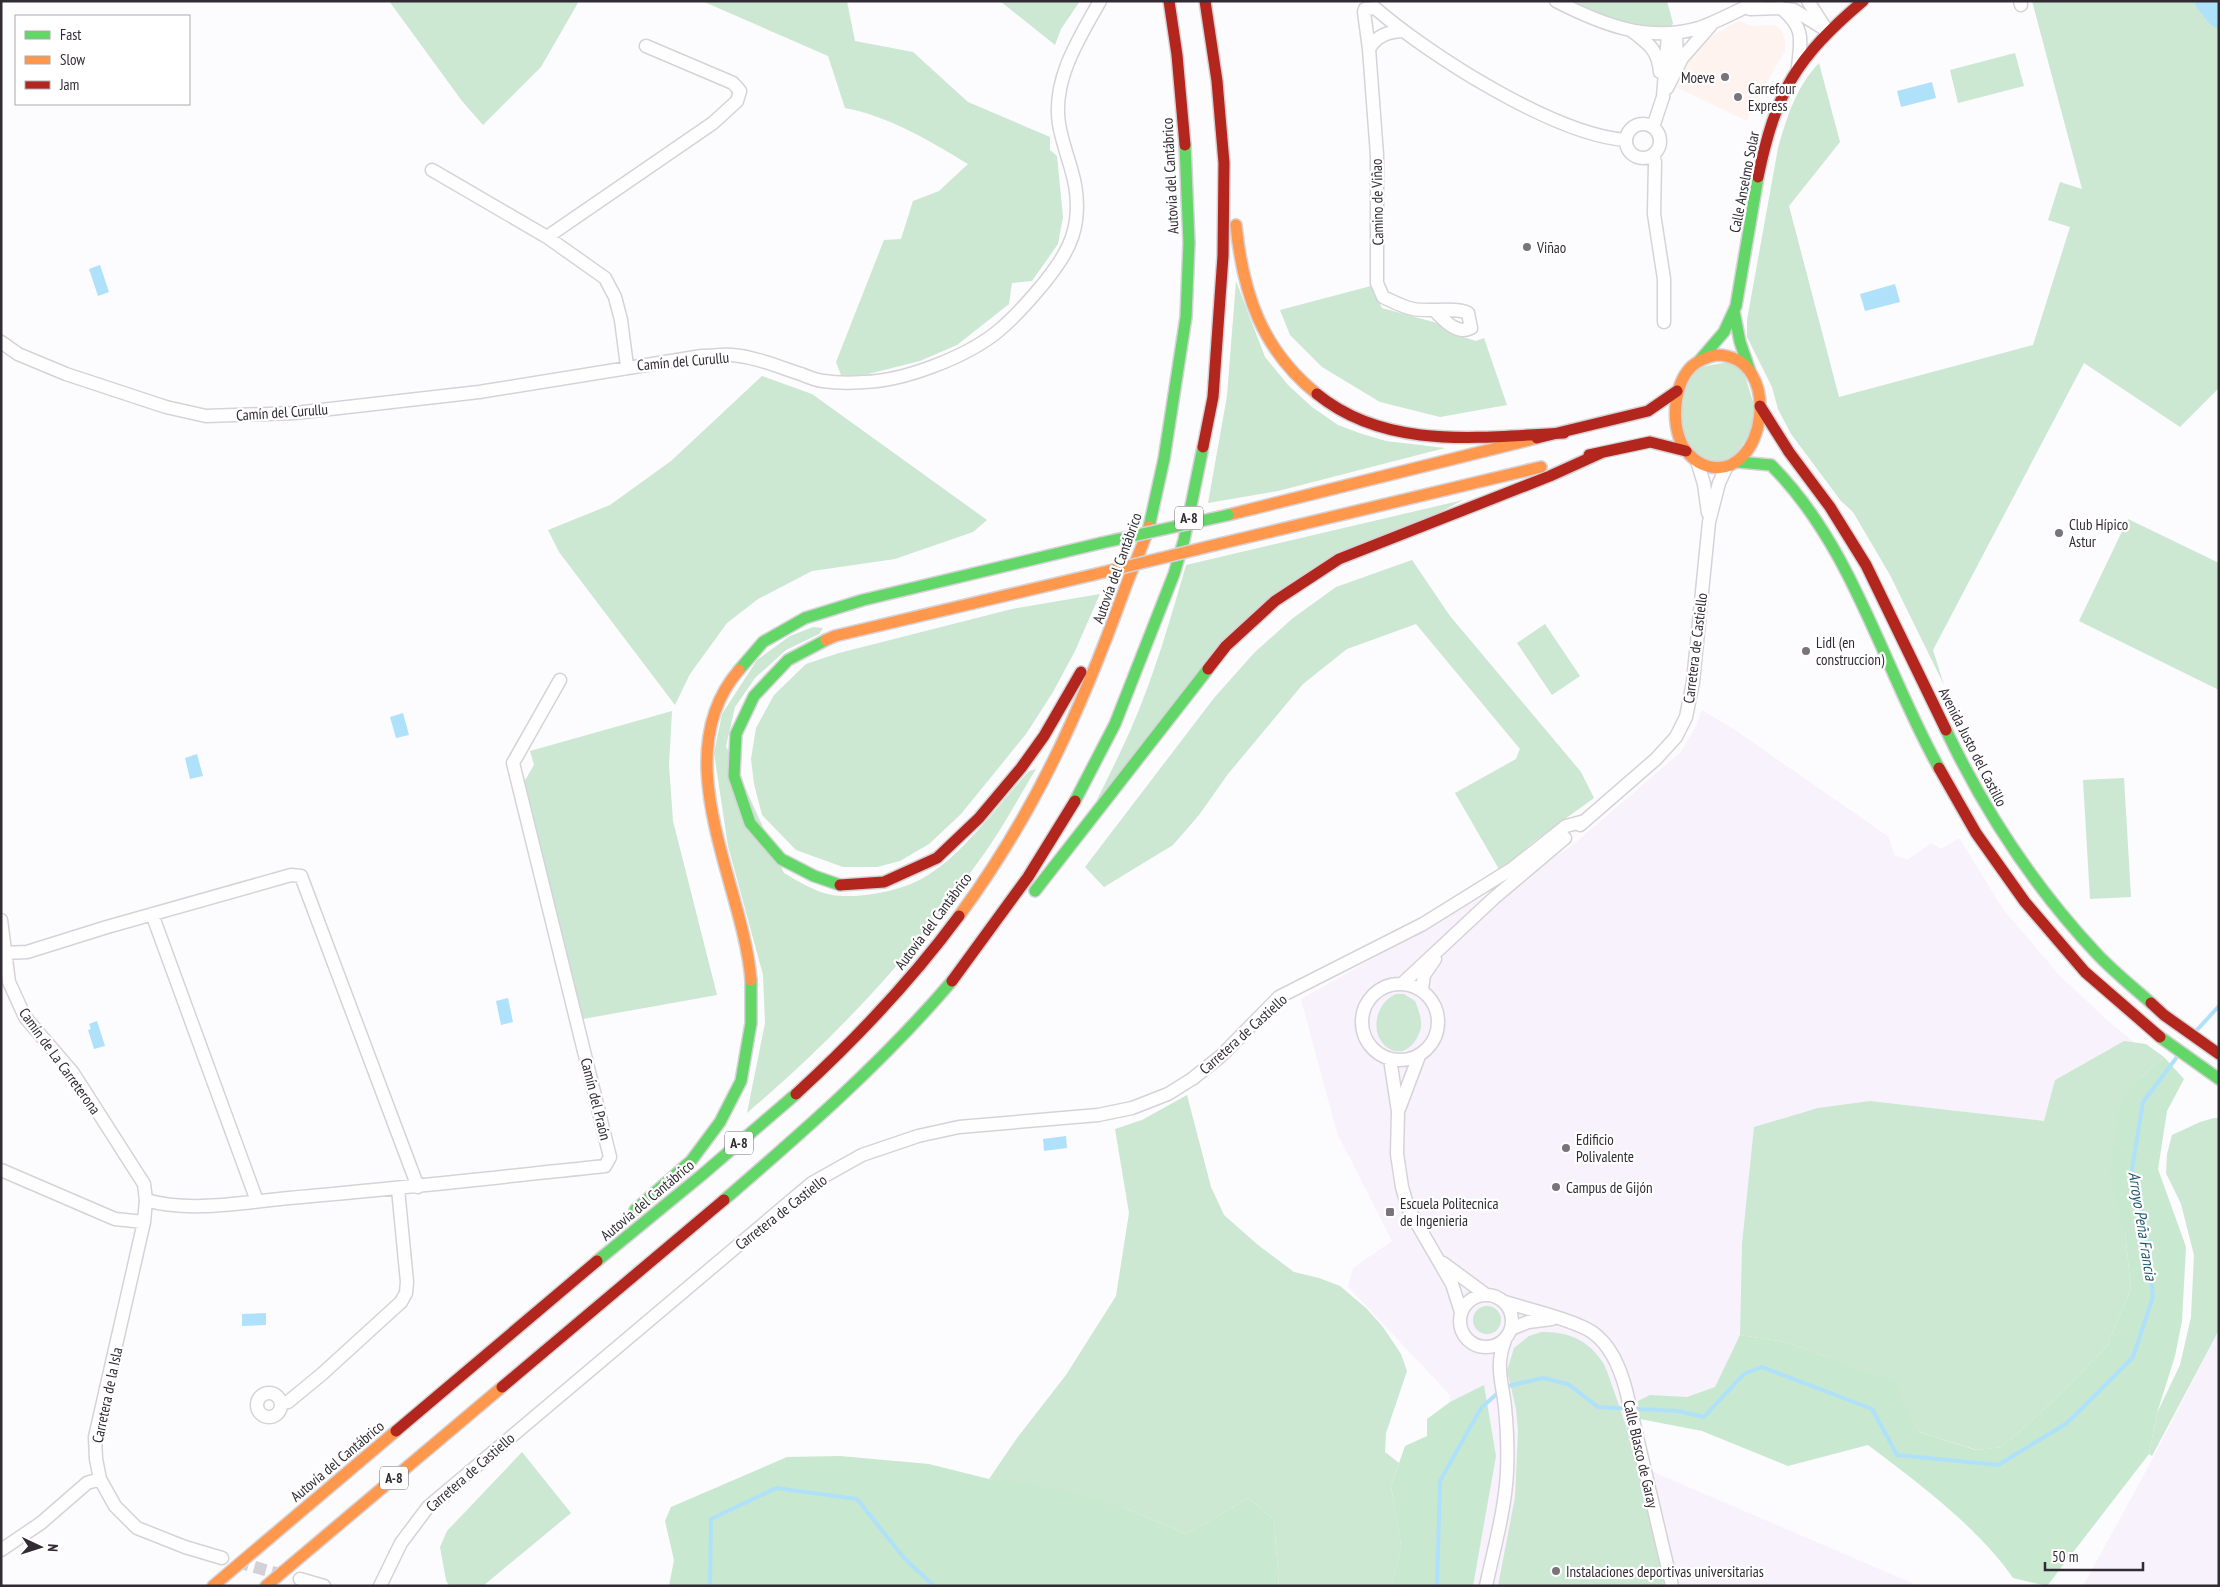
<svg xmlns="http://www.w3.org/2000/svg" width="2220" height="1587" font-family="'PT Sans Narrow',sans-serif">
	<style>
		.commercial { fill: #fef3ee }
		.built { fill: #f8f2fc }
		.green { fill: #cce7d2 }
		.forest { fill: #c8e8d0 }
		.water { fill: #afe1fa }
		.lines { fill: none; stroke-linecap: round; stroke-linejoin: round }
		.stream { stroke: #afe1fa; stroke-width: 4 }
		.river { stroke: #afe1fa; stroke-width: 24 }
		.street-tunnel { stroke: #d3d1d5; stroke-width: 12; stroke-dasharray: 12 6; stroke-linecap: butt }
		.street-casing { stroke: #d6d3d8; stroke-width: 15 }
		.fast-casing { stroke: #d6d3d8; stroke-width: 14 }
		.slow-casing { stroke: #d6d3d8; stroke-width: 14 }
		.jam-casing { stroke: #d6d3d8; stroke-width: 14 }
		.street { stroke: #fffeff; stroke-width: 12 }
		.fast { stroke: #63d668; stroke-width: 11 }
		.slow { stroke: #ff974d; stroke-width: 11 }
		.jam { stroke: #b3261e; stroke-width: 11 }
		.fast-bridge-casing { stroke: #d6d3d8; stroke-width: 14; stroke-linecap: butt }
		.slow-bridge-casing { stroke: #d6d3d8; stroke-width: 14; stroke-linecap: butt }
		.fast-bridge { stroke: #63d668; stroke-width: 11 }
		.slow-bridge { stroke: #ff974d; stroke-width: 11 }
		.poi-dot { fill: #78747a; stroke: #fff; stroke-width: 2 }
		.labels { text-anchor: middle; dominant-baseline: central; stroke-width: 4.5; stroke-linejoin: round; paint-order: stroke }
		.shield { fill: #fff; stroke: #6f6b71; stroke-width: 1 }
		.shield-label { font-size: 14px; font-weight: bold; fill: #312b34 }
		.poi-label { font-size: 15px; fill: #312b34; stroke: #fff; text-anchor: start }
		.street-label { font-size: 15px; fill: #312b34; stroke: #fff }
		.water-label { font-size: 16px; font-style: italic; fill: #1e566e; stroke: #fff }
	</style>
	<rect width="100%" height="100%" fill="#fcfbfd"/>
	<!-- commercial -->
	<path class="commercial" d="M 1739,21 L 1752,26 L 1774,25 L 1781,30 L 1785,40 L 1785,51 L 1754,104 L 1747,121 L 1676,87 L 1683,66 L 1698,45 L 1720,31 Z"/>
	<!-- built -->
	<path class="built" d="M 1702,710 L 1735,730 L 1889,837 L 1894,855 L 1908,860 L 1931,843 L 1941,849 L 1959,838 L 2003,909 L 2060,976 L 2107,1020 L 2158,1062 L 2109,1049 L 2055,1080 L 2045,1121 L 1870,1101 L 1742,1244 L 1739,1362 L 1712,1412 L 1638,1407 L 1651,1471 L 1919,1586 L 1278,1586 L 1278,1581 L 1356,1551 L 1397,1496 L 1442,1465 L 1450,1395 L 1348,1287 L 1353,1268 L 1392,1241 L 1337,1133 L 1301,999 L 1569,848 L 1681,752 L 1696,726 Z
		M 2219,1330 L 2219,1586 L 2083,1586 L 2145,1473 Z"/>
	<!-- green -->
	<path class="green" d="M 389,1 L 579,1 L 541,67 L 483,125 L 462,101 Z
		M 702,1 L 847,1 L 855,41 L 913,52 L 968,102 L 1050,137 L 1050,150 L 1057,156 L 1063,217 L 1058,244 L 1032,281 L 1012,283 L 1009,304 L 957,345 L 920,361 L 856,377 L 841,375 L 836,362 L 884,240 L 901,239 L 913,201 L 939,191 L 968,164 C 930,141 889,116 845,108 L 828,56 Z
		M 1000,1 L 1080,1 L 1061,29 L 1055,45 Z
		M 1556,1 L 1667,1 L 1673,23 L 1668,35 L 1642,32 Z
		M 2032,1 L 2219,1 L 2219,388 L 2180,427 L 2084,363 L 1933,650 L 1944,685 L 1890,575 L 1853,512 L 1841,501 L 1791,434 L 1778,409 L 1772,387 L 1747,337 L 1747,320 L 1778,148 C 1787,117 1796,87 1819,63 L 1840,142 L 1789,206 L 1839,397 L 2033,345 L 2070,227 L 2048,220 L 2060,182 L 2082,189 Z
		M 2015,53 L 2024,86 L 1958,103 L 1950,70 Z
		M 1236,281 L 1265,357 L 1288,385 L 1312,407 L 1338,425 L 1362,434 L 1386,441 L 1445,448 L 1278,491 L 1208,503 L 1227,396 Z
		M 1371,286 L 1382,308 L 1437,323 L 1450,333 L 1476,341 L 1484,338 L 1507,405 L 1440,417 L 1380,402 L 1322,367 L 1290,335 L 1280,310 Z
		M 1740,360 L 1759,421 L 1726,468 L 1686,451 L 1677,391 L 1689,369 Z
		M 762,376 L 812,394 L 987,520 L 973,532 L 895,559 L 812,571 L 758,599 L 727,623 L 690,674 L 675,705 L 559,552 L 548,530 L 610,505 L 671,461 Z
		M 1463,500 L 1255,610 L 1096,802 C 1108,778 1120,753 1131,729 C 1154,676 1170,621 1186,565 Z
		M 2128,519 L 2219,563 L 2219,690 L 2079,621 Z
		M 1412,560 L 1450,616 L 1581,772 L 1594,798 L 1533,842 L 1500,871 L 1455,793 L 1516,759 L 1520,749 L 1416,624 L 1347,649 L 1303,684 L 1228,774 L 1199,815 L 1173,845 L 1104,887 L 1085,867 L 1214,698 L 1254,653 L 1293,618 L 1336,587 Z
		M 1100,594 L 1075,651 L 1053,692 L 1026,734 L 961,814 L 929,844 L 900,861 L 877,867 L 843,867 L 796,850 L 762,815 L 754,784 L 751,759 L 756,728 L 774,695 L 806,664 L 839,653 L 1012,609 Z
		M 1545,624 L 1580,676 L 1552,695 L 1517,643 Z
		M 813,627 L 823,628 L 819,634 L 786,650 L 755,678 L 735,707 L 726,746 L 784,873 C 798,881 815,892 832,895 C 861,899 904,891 928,875 C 965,852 999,804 1029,771 L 1036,769 C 1017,800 1000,833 978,862 C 912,956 834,1039 747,1113 L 765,1023 L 763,975 L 728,846 L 714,753 L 722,714 L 757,660 L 790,636 Z
		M 672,711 L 669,765 L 673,821 L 717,995 L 583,1019 L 524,782 L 534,765 L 530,751 Z
		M 2124,778 L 2131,897 L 2090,899 L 2083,780 Z
		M 1396,994 L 1404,994 L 1415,1001 C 1418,1009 1422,1018 1421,1027 C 1418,1042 1404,1059 1388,1048 C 1368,1034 1376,1002 1396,994 Z
		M 2124,1041 L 2146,1044 L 2164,1057 L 2139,1079 L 2125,1232 L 2131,1289 L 2107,1346 L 2057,1397 L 2002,1447 L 1977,1450 L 1919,1432 L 1892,1380 L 1785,1342 L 1740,1335 L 1742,1244 L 1754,1127 L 1818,1108 L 1870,1101 L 2044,1121 L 2055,1080 Z
		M 1187,1095 L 1211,1187 L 1224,1215 L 1258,1245 L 1294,1272 L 1319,1278 L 1340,1286 L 1366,1308 L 1383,1327 L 1401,1354 L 1407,1371 L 1386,1433 L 1385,1452 L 1399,1463 L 1391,1486 L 1401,1545 L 1392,1586 L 1279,1586 L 1274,1520 L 1249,1498 L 1186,1534 L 1125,1508 L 989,1479 L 1017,1438 L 1066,1375 L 1116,1296 L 1129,1213 L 1115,1129 L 1142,1120 Z
		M 2214,1118 L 2219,1118 L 2219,1330 L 2152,1456 L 2149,1454 L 2157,1413 L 2180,1365 L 2191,1317 L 2194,1255 L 2181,1204 L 2166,1173 L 2167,1154 L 2172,1135 L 2200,1122 Z
		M1473 1320a14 14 0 1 1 28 0a14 14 0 1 1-28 0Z
		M 1541,1332 C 1564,1332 1583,1337 1598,1356 C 1607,1366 1610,1381 1615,1394 C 1638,1456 1650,1522 1664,1586 L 1498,1586 L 1515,1497 L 1518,1431 L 1516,1409 L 1507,1370 L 1514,1348 L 1529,1336 Z
		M 522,1452 L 571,1513 L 483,1586 L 449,1586 L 446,1580 L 440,1547 L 447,1531 Z"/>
	<!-- forest -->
	<path class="forest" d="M 2164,1057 L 2184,1079 L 2167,1111 L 2158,1169 L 2186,1247 L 2182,1321 L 2175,1356 L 2157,1413 L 2149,1454 L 2047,1586 L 2013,1578 C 1977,1526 1918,1483 1868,1445 L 1788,1466 L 1702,1431 L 1640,1419 L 1638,1401 L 1650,1395 L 1687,1397 L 1715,1387 L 1740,1335 L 1785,1342 L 1893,1380 L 1919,1432 L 1976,1450 L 2002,1447 L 2057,1397 L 2107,1346 L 2131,1289 L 2125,1232 L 2110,1172 L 2120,1107 L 2139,1079 Z
		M 1484,1385 L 1496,1456 L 1473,1586 L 1392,1586 L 1401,1545 L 1391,1486 L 1405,1446 L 1427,1436 L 1427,1419 L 1450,1402 Z
		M 840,1456 L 929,1464 L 989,1479 L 1053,1488 L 1125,1508 L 1186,1534 L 1249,1498 L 1274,1520 L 1279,1586 L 669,1586 L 674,1560 L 665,1521 L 671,1507 L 787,1457 Z"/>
	<!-- water -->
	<path class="water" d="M 1932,82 L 1936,98 L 1901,107 L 1897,91 Z
		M 100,265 L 109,292 L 98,296 L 89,269 Z
		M 1895,284 L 1900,302 L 1865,311 L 1860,294 Z
		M 403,713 L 409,735 L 396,738 L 390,717 Z
		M 197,754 L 203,776 L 190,779 L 185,758 Z
		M 508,998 L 513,1022 L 501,1025 L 496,1001 Z
		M 97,1021 L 105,1046 L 94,1049 L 88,1030 L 91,1029 L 89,1024 Z
		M 1066,1136 L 1067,1148 L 1044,1151 L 1043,1139 Z
		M 266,1313 L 266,1325 L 242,1326 L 242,1314 Z"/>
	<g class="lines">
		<!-- stream -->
		<path class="stream" d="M 2197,1030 L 2219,1006
			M 1504,1387 L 1543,1378 L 1568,1384 L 1598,1407 L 1678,1411 L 1704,1417 L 1744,1374 L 1762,1367 L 1872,1409 L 1897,1455 L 1998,1465 L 2067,1423 L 2133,1357 L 2153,1297 L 2146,1229 L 2132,1169 L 2143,1102 L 2177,1057
			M 710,1586 L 711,1519 L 776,1488 L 857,1499 L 904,1558 L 934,1586
			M 1437,1586 L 1440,1481 L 1481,1408 L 1499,1392"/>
		<!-- river -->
		<path class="river" d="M 2207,1 L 2219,16"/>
		<!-- street-tunnel -->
		<path class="street-tunnel" d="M 237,1562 L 283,1575"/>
		<!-- street casing -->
		<g class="street-casing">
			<path id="street" d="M 1556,1 C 1601,24 1648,43 1699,28 C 1717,22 1740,9 1759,1
				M 1808,1 L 1826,29
				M 2020,1 L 2021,5
				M 1750,9 L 1781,8 C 1805,28 1801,39 1798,67
				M 1786,9 L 1794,10 L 1828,31
				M 1404,31 C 1389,31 1376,36 1369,49 L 1364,12 L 1365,9 L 1375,8 C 1429,55 1555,135 1626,140
				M 1632,31 C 1649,44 1658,50 1660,72
				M 1676,33 L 1677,65
				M 1369,49 L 1377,155 L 1377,283 L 1383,297 C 1392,301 1403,307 1413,309 C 1428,312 1457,307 1468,313 L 1471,328 C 1457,335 1445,321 1436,312
				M 1667,88 L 1682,58 L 1711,25
				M1626 141a17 17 0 1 1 34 0a17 17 0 1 1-34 0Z
				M 1653,127 L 1663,97 L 1668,35
				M 1653,155 L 1655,162 L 1654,214 L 1664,279 L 1664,322
				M 432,170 L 547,237 L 605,278 L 615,297 L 621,320 L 627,366
				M 547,237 L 713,123 L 737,101 L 740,91 L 733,83 L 646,46
				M 1,342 L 18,354 L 66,374 L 166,407 L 206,416 L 295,413 L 479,392 L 702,356 C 712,356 722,354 732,355 C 756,357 779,367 801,374 C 808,377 815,380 823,381 C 836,383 851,383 864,382 C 904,381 966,357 997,332 C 1014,318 1030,300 1044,283 C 1059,264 1073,245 1076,220 C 1081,181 1065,159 1059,124 C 1052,80 1079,38 1100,1
				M 1698,464 L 1704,484 L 1708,513
				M 1580,825 L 1656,759 L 1676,737 L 1686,717 L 1693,682 L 1709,522 L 1719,483 L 1726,468
				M 152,914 L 257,1201
				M 1,920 L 9,982 L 25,1017 L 73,1073 L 144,1184 L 146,1200 L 144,1222 L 95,1437 L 96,1459 L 100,1479 L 115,1506 L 137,1528 L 185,1547 L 222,1558
				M 4,953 L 27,952 L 107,927 L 291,875 L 301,876 L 418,1187
				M 1403,983 L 1494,898 L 1565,838
				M1362 1022a38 38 0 1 1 76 0a38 38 0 1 1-76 0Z
				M 1422,990 L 1424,975 L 1435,959
				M 1390,1059 L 1398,1111 L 1397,1154 L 1402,1187 L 1408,1208 L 1452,1284 L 1461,1312
				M 1399,1109 L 1419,1056
				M 1,1170 L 115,1219 L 144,1222
				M 146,1200 C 190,1213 245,1202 289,1198 C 395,1189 500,1177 605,1166 L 610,1157 L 513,763 L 560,680
				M 1443,1263 L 1485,1294
				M1460 1321a26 26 0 1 1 52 0a26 26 0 1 1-52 0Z
				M 1505,1302 C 1527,1309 1574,1320 1592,1332 C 1611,1345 1620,1368 1626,1390 L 1672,1586
				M 1511,1329 L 1528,1322 L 1552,1319
				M257 1405a12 12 0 1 1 24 0a12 12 0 1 1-24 0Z
				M 281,1404 L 288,1402 L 322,1374 L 401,1302 L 406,1293 L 407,1282 L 398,1189
				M 1,1550 L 41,1523 L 87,1483 L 100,1479
				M 300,1579 L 324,1586
				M 380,1586 L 401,1543 L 428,1507 L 812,1183 L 862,1155 L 918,1136 L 959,1127 L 1098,1115 L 1132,1108 L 1168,1094 L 1192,1079 L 1221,1056 L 1279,997 L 1423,924 L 1513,868 L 1566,826 L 1585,821
				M 1486,1586 C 1494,1548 1505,1511 1507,1472 C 1508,1451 1507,1428 1505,1407 C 1502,1381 1495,1366 1505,1340"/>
		</g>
		<!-- fast casing -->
		<g class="fast-casing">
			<path id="fast" d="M 1734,311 L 1740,342 L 1750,371
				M 1699,361 L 1724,332 L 1736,306 L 1758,177
				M 1738,462 L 1771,465 C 1854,548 1883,668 1939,768
				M 1149,527 L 1164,459 L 1186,317 L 1189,243 L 1185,145
				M 826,640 L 788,660 L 754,696 L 736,734 L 734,776 L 750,823 L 781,859 L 814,876 L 840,885
				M 739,670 L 763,642 L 805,618 L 863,600 L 1101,543
				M 1946,730 C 1985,812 2035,888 2097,954 C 2114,972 2133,987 2151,1003
				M 1075,801 L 1115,724 L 1174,574 L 1184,540 L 1203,447
				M 1035,891 L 1208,669
				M 2160,1037 L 2219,1079
				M 724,1200 C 804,1131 883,1062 952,981
				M 635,1210 L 691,1161 L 720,1122 L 741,1081 L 751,1023 L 751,980
				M 597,1261 L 703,1174 L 796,1094"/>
		</g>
		<!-- slow casing -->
		<g class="slow-casing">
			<path id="slow" d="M 1236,225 C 1243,294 1262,350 1317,394
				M 1716,355 C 1785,355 1766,483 1707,466 C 1694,462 1683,450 1679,437 C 1672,416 1675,382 1692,366 C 1699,360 1708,357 1716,355 Z
				M 1228,515 L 1537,438
				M 1219,544 L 1541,467
				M 826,640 L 835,636 L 1092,575
				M 739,670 C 664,757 743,883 751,980
				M 959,916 C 1035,813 1081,710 1124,591 C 1132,569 1142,548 1149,527
				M 213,1586 L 396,1431
				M 266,1586 L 502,1387"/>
		</g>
		<!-- jam casing -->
		<g class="jam-casing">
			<path id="jam" d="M 1169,1 L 1177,55 L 1185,145
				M 1758,177 C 1776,91 1796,58 1863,1
				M 1317,394 C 1387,451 1481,437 1564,433
				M 1760,406 L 1789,452 L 1830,507 L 1866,565 L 1946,730
				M 1537,438 L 1648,411 L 1677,391
				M 1203,447 L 1213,397 L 1223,256 L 1224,163 L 1217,81 L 1205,1
				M 1589,455 L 1650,442 L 1686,451
				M 1208,669 L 1226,646 L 1275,601 L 1339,559 L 1550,476 L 1603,452
				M 1939,768 L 1976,833 L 2025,902 L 2085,972 L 2160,1037
				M 840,885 L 884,882 L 937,858 L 979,818 L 1021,768 L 1044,736 L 1081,672
				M 952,981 L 1028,877 L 1075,801
				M 2151,1003 L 2164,1015 L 2219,1054
				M 796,1094 C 856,1039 911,981 959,916
				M 502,1387 L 724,1200
				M 396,1431 L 597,1261"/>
		</g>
		<!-- street -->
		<use href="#street" class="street"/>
		<!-- fast -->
		<use href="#fast" class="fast"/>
		<!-- slow -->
		<use href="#slow" class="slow"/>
		<!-- jam -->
		<use href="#jam" class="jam"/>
		<!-- fast-bridge casing -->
		<g class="fast-bridge-casing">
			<path id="fast-bridge" d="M 1101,543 L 1228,515"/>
		</g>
		<!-- slow-bridge casing -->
		<g class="slow-bridge-casing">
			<path id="slow-bridge" d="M 1092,575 L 1219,544"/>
		</g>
		<!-- fast-bridge -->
		<use href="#fast-bridge" class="fast-bridge"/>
		<!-- slow-bridge -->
		<use href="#slow-bridge" class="slow-bridge"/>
	</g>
	<!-- markers -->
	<g class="poi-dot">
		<circle cx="1725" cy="77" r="5"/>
		<circle cx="1738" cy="97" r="5"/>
		<circle cx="1527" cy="247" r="5"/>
		<circle cx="2059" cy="533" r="5"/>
		<circle cx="1806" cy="651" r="5"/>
		<circle cx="1566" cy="1148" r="5"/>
		<circle cx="1556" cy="1187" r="5"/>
		<rect x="1385" y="1207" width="10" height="10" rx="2.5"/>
		<circle cx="1556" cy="1571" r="5"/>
	</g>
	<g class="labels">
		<!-- shield labels -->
		<g class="shield">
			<rect x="1175" y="506.5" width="28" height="23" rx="4"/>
			<rect x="725" y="1131.5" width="28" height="23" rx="4"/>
			<rect x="380" y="1466.5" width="28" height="23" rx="4"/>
		</g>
		<g class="shield-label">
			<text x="1189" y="518">A-8</text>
			<text x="739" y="1143">A-8</text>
			<text x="394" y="1478">A-8</text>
		</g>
		<!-- poi labels -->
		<g class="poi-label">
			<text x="1715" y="77" text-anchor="end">Moeve</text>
			<text x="1748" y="88">Carrefour<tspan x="1748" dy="17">Express</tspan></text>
			<text x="1537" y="247">Viñao</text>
			<text x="2069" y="524">Club Hípico<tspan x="2069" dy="17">Astur</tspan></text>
			<text x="1816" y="642">Lidl (en<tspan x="1816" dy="17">construccion)</tspan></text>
			<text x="1576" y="1139">Edificio<tspan x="1576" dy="17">Polivalente</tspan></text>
			<text x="1566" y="1187">Campus de Gijón</text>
			<text x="1400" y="1203">Escuela Politecnica<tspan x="1400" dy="17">de Ingenieria</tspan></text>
			<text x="1566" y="1571">Instalaciones deportivas universitarias</text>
		</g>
		<!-- street labels -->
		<g class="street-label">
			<text transform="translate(1170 176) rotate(-93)">Autovía del Cantábrico</text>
			<text transform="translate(1744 182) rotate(-79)">Calle Anselmo Solar</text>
			<text transform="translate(1377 202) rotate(-91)">Camino de Viñao</text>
			<text transform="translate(683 361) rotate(-5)">Camín del Curullu</text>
			<text transform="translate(282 412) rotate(-4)">Camín del Curullu</text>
			<text transform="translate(1117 568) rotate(-70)">Autovía del Cantábrico</text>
			<text transform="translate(1695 648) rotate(-83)">Carretera de Castiello</text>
			<text transform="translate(1973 747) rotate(63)">Avenida Justo del Castillo</text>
			<text transform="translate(933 921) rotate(-53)">Autovía del Cantábrico</text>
			<text transform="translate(1243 1034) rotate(-42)">Carretera de Castiello</text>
			<text transform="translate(60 1061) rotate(54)">Camín de La Carreterona</text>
			<text transform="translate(596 1099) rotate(76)">Camín del Praón</text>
			<text transform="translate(647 1200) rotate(-40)">Autovía del Cantábrico</text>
			<text transform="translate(781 1212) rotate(-38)">Carretera de Castiello</text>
			<text transform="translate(107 1395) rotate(-78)">Carretera de la Isla</text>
			<text transform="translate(1641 1454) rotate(77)">Calle Blasco de Garay</text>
			<text transform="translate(337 1461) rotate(-40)">Autovía del Cantábrico</text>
			<text transform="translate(470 1472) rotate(-41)">Carretera de Castiello</text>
		</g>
		<!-- water labels -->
		<g class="water-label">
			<text transform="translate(2143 1226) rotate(81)">Arroyo Peña Francia</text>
		</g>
	</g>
	<!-- border -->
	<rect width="2220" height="1587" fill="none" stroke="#312b34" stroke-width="5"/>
	<!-- legend -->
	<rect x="15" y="15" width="175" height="90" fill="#ffffff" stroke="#adaaae"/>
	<rect x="25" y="31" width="25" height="8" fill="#63d668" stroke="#adaaae"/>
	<text x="60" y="40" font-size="15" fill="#312b34">Fast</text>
	<rect x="25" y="56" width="25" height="8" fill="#ff974d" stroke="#adaaae"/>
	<text x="60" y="65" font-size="15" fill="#312b34">Slow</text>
	<rect x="25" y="81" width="25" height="8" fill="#b3261e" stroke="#adaaae"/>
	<text x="60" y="90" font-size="15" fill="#312b34">Jam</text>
	<!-- north arrow -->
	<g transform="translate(40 1547) rotate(94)" stroke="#ffffff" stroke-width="4" paint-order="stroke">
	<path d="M0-4L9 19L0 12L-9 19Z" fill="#312b34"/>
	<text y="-8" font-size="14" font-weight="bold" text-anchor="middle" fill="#312b34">N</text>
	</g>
	<!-- scale -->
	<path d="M2045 1562v8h98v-8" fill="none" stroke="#312b34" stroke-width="2.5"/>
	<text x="2052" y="1562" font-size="15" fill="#312b34" stroke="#ffffff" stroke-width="4" paint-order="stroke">50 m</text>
</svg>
